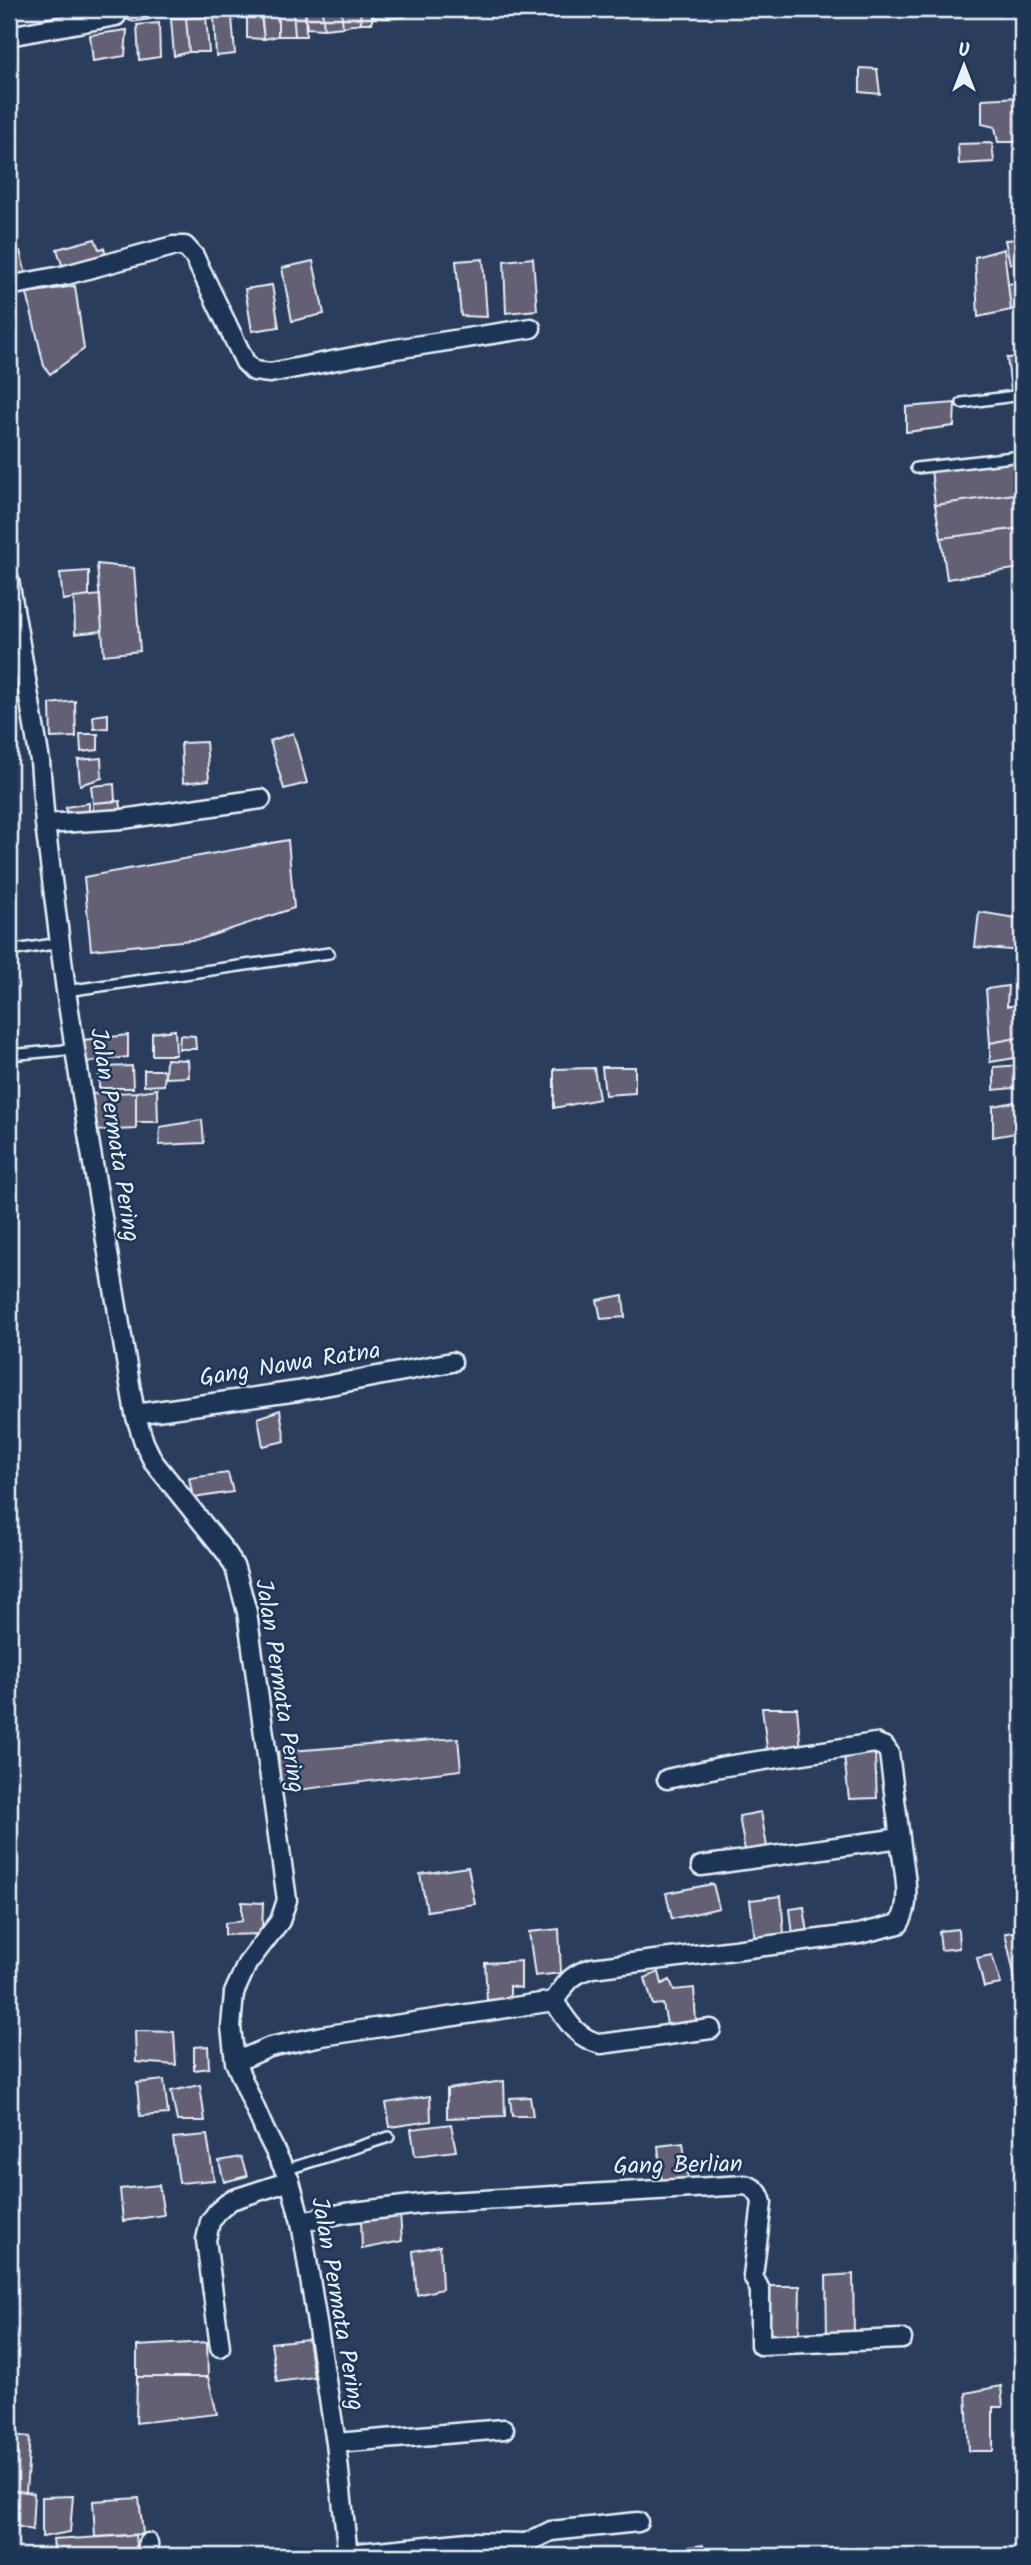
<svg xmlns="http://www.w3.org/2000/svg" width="1031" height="2565" font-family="Kalam,sans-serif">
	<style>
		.building { fill: #645e74; stroke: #e8f1f8; stroke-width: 2 }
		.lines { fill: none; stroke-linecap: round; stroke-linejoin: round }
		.lane-casing { stroke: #e8f1f8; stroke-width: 14 }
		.street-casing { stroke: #e8f1f8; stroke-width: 23 }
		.lane { stroke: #1d3557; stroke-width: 9 }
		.street { stroke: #1d3557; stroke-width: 18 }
		.labels { text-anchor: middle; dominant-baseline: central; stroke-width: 5; stroke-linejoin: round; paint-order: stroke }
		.street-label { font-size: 24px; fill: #e8f1f8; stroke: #1d3557 }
	</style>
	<rect width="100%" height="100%" fill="#2b3d5d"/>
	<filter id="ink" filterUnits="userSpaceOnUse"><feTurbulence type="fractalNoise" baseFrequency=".0143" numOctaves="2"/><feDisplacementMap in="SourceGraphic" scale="14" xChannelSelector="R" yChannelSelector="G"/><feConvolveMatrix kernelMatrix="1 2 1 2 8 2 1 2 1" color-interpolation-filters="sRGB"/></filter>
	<g filter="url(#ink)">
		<!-- building -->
		<path class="building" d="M 260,9 L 278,9 L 278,36 L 264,39 Z
			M 278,9 L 293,9 L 295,36 L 278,36 Z
			M 293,9 L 305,9 L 306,36 L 295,36 Z
			M 305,9 L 322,9 L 324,29 L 307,28 Z
			M 322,9 L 341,9 L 343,27 L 324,29 Z
			M 341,9 L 360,9 L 361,23 L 343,27 Z
			M 360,9 L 372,9 L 372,23 L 361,23 Z
			M 372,9 L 387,9 L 388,18 L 373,17 Z
			M 387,9 L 405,9 L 405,17 L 388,18 Z
			M 261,11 L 264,39 L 247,38 L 247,12 Z
			M 206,17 L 209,52 L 189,52 L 186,18 Z
			M 214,17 L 232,17 L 235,54 L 216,56 Z
			M 171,18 L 186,18 L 189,52 L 174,56 Z
			M 159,23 L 160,57 L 139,60 L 137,25 Z
			M 127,30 L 125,56 L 93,61 L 90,35 Z
			M 860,68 L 877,69 L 880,94 L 860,92 Z
			M 1022,97 L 1022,142 L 998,142 L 995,127 L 982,124 L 982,99 Z
			M 992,143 L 994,162 L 959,164 L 958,144 Z
			M 95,239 L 99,249 L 104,248 L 108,263 L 65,274 L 57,249 Z
			M 1022,239 L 1022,262 L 1010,264 L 1005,240 Z
			M 1004,249 L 1011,310 L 978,317 L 975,257 Z
			M 20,251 L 28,282 L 9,285 L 9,254 Z
			M 533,258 L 537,310 L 506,313 L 504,261 Z
			M 483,259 L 487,317 L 461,316 L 456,261 Z
			M 313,261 L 324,314 L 292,321 L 282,268 Z
			M 1022,282 L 1022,308 L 1011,310 L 1008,284 Z
			M 272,285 L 279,327 L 252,331 L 245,289 Z
			M 75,286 L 84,349 L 50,374 L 44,366 L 27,293 Z
			M 1022,357 L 1022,389 L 1011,390 L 1007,358 Z
			M 955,403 L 954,426 L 906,432 L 906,407 Z
			M 1022,457 L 1022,493 L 935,505 L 931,469 Z
			M 1022,493 L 1022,528 L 941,538 L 935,505 Z
			M 1022,528 L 1022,568 L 947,579 L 941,538 Z
			M 97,564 L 134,568 L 140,651 L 104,655 Z
			M 89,571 L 89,596 L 63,600 L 60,573 Z
			M 100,595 L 102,631 L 75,634 L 74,598 Z
			M 75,701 L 76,737 L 51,738 L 50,704 Z
			M 108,714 L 108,728 L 94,729 L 93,716 Z
			M 293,733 L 307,783 L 284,789 L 270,741 Z
			M 80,734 L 98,734 L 98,750 L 81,752 Z
			M 206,742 L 209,780 L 183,783 L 181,743 Z
			M 101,758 L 102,778 L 80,785 L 78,760 Z
			M 114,784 L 115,801 L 93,803 L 91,786 Z
			M 120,801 L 123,819 L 93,821 L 93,803 Z
			M 89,803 L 89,821 L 66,823 L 66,807 Z
			M 288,840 L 294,908 L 201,939 L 91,950 L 84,877 Z
			M 979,912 L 1022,919 L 1022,951 L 975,947 Z
			M 1008,986 L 1007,1006 L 1022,1006 L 1022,1037 L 990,1043 L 986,989 Z
			M 175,1030 L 176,1055 L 152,1055 L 152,1033 Z
			M 128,1035 L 128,1057 L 78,1063 L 74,1041 Z
			M 180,1035 L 195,1036 L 196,1049 L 179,1049 Z
			M 1022,1037 L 1022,1057 L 990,1062 L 990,1043 Z
			M 166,1059 L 188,1060 L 189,1077 L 165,1078 Z
			M 1022,1065 L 1022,1087 L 994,1090 L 994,1067 Z
			M 132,1066 L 133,1088 L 99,1088 L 99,1067 Z
			M 602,1067 L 635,1067 L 635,1093 L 605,1095 Z
			M 594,1068 L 599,1099 L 554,1108 L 554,1069 Z
			M 144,1070 L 165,1070 L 164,1085 L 144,1086 Z
			M 157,1089 L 158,1122 L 136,1122 L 136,1092 Z
			M 136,1092 L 136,1129 L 91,1131 L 91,1094 Z
			M 1015,1102 L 1017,1112 L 1022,1111 L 1022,1132 L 993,1137 L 993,1106 Z
			M 202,1120 L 204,1143 L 159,1145 L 160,1127 Z
			M 623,1295 L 625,1317 L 601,1319 L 597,1300 Z
			M 1022,1311 L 1022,1355 L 1020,1356 L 1014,1313 Z
			M 280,1410 L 285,1441 L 263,1446 L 258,1418 Z
			M 228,1473 L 233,1492 L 193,1498 L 189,1478 Z
			M 762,1708 L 797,1708 L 801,1752 L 768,1756 Z
			M 458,1738 L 461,1770 L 281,1792 L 278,1752 Z
			M 875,1754 L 877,1798 L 849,1799 L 844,1755 Z
			M 761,1812 L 767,1847 L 745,1850 L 739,1816 Z
			M 468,1867 L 475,1904 L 427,1911 L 420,1874 Z
			M 713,1884 L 719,1908 L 672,1919 L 666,1893 Z
			M 781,1896 L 784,1934 L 755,1939 L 750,1900 Z
			M 242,1902 L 263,1903 L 262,1934 L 225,1935 L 225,1923 L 242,1921 Z
			M 804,1907 L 808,1933 L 793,1935 L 790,1909 Z
			M 559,1929 L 561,1973 L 535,1976 L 529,1932 Z
			M 958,1929 L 959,1948 L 941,1950 L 939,1931 Z
			M 1022,1931 L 1022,1985 L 1017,1987 L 1005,1933 Z
			M 992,1955 L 1001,1984 L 984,1987 L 977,1958 Z
			M 521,1961 L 521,1988 L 510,1986 L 510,1999 L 487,2000 L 485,1963 Z
			M 659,1972 L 662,1984 L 670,1980 L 674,1990 L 694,1988 L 696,2023 L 667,2024 L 663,2004 L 653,2005 L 645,1978 Z
			M 135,2031 L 174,2032 L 176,2065 L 136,2062 Z
			M 208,2046 L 209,2068 L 194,2070 L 194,2047 Z
			M 164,2080 L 168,2114 L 140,2116 L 137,2083 Z
			M 504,2081 L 505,2116 L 447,2118 L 447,2089 Z
			M 200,2085 L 205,2121 L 177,2121 L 171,2091 Z
			M 430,2096 L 431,2121 L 390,2127 L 386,2103 Z
			M 530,2097 L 533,2116 L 512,2116 L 510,2098 Z
			M 451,2124 L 456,2151 L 415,2156 L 411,2129 Z
			M 207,2135 L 214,2180 L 179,2183 L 173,2138 Z
			M 683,2143 L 688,2180 L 662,2183 L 658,2146 Z
			M 241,2157 L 247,2176 L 224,2182 L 219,2161 Z
			M 159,2185 L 164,2215 L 123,2221 L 120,2189 Z
			M 400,2214 L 402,2241 L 362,2249 L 361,2219 Z
			M 440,2246 L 442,2289 L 417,2295 L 413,2251 Z
			M 853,2274 L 854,2335 L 827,2335 L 826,2276 Z
			M 769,2286 L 800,2286 L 799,2337 L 769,2338 Z
			M 308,2339 L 314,2377 L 277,2382 L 271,2343 Z
			M 207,2342 L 208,2377 L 137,2377 L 137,2346 Z
			M 137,2377 L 208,2377 L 217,2414 L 136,2423 Z
			M 1001,2386 L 1003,2407 L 993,2407 L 993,2451 L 969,2451 L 966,2393 Z
			M 9,2435 L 30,2437 L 26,2492 L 9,2490 Z
			M 9,2490 L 34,2493 L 32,2530 L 9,2524 Z
			M 73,2496 L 70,2532 L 42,2537 L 42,2497 Z
			M 139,2498 L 143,2534 L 95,2537 L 93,2501 Z
			M 135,2535 L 137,2556 L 55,2556 L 53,2540 Z
			M 703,2545 L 703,2556 L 661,2556 L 660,2550 Z"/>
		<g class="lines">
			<!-- lane casing -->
			<g class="lane-casing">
				<path id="lane" d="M 962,403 L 1022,395
					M 916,468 L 1022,456
					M 9,951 L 60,943
					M 66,991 L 329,953
					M 9,1055 L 76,1049
					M 285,2170 L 389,2137"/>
			</g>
			<!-- street casing -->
			<g class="street-casing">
				<path id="street" d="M 134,11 L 147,9
					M 9,36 L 116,16
					M 9,286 L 66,275 L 173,246 L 185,246 L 194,256 L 245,362 L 254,371 L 270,373 L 389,350 L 531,328
					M 9,580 L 40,761 L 45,824 L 66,991 L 88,1134 L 135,1414 L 144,1442 L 153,1461 L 228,1555 L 235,1568 L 247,1612 L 287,1900 L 280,1921 L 247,1964 L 234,1993 L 231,2027 L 235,2062 L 264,2129 L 290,2181 L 301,2222 L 336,2443 L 348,2556
					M 45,824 L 123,819 L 261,799
					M 135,1414 L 298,1391 L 452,1362
					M 667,1779 L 720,1767 L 875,1743 L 885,1747 L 889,1753 L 900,1838
					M 554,2001 C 567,2021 576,2038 601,2044 L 711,2029
					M 235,2062 L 270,2047 L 322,2036 L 554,2001 C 567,1982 570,1975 592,1968 L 859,1934 L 899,1924 C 914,1902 902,1863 900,1838 L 701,1866
					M 301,2222 L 345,2213 L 429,2203 L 745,2185 C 754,2187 760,2193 762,2203 L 753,2276 L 760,2290 L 760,2345 L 902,2339
					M 220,2347 L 206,2240 L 210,2222 L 217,2212 L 231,2200 L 290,2181
					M 336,2443 L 504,2429
					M 148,2543 L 149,2556
					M 348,2554 L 468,2542 L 526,2543 L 551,2531 L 638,2522"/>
			</g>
			<!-- lane -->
			<use href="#lane" class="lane"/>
			<!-- street -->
			<use href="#street" class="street"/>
		</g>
	</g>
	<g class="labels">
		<!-- street labels -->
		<g class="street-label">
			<text transform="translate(114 1135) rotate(81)">Jalan Permata Pering</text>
			<text transform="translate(290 1365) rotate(-9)">Gang Nawa Ratna</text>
			<text transform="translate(279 1686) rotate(81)">Jalan Permata Pering</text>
			<text transform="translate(678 2166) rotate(-1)">Gang Berlian</text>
			<text transform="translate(337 2304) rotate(80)">Jalan Permata Pering</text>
		</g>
	</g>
	<!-- margin -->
	<rect width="1031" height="2565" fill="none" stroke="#1d3557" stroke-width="35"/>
	<rect x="18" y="18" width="996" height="2530" fill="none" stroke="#e8f1f8" stroke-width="2.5" filter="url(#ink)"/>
	<!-- north arrow -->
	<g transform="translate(964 66)" stroke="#1d3557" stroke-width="5" paint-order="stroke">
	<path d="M0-5L12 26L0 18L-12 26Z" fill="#e8f1f8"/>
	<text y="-10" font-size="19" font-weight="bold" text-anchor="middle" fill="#e8f1f8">U</text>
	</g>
</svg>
